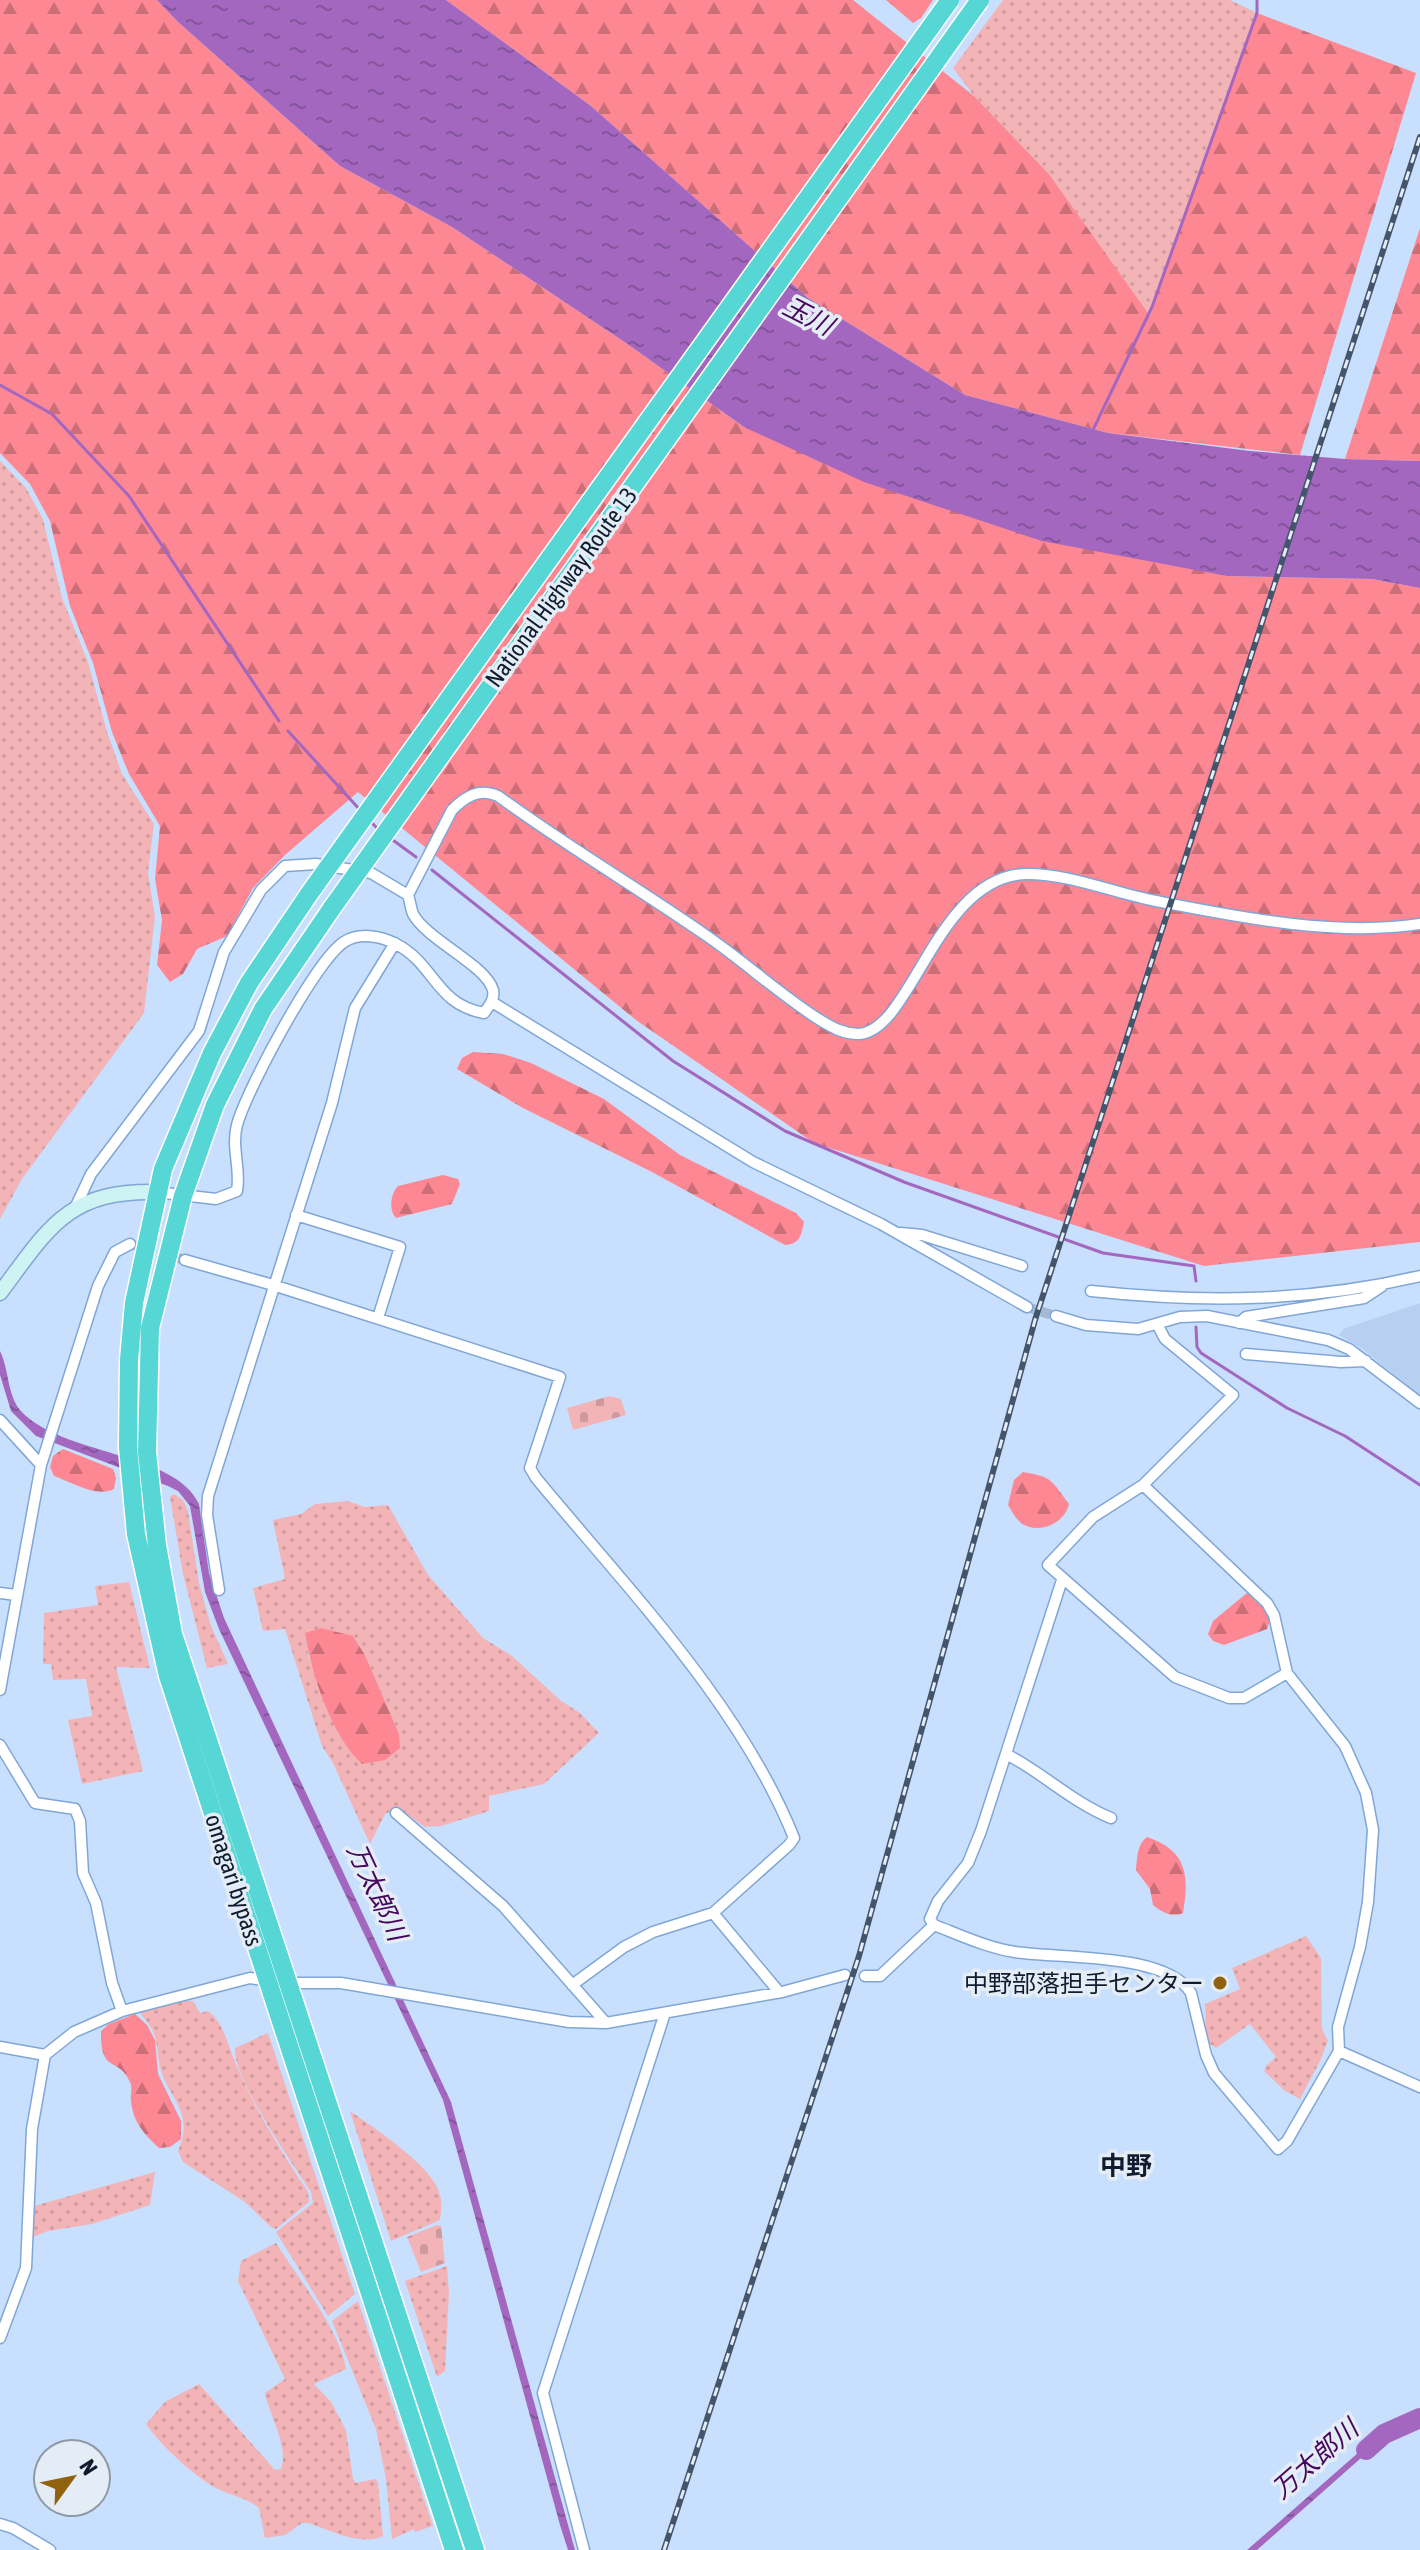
<svg xmlns="http://www.w3.org/2000/svg" width="1420" height="2550" font-family="'Asap Condensed','Noto Sans JP',sans-serif">
	<style>
		.built { fill: #b7d0f2 }
		.grass { fill: url(#grass-dots); fill-rule: evenodd }
		.forest { fill: url(#forest-firs) }
		.cemetery { fill: url(#cemetery-stones) }
		.water { fill: url(#water-ripples) }
		.lines { fill: none; stroke-linecap: round; stroke-linejoin: round }
		.stream { stroke: #a467bf; stroke-width: 3 }
		.river { stroke: #a467bf; stroke-width: 20 }
		.street-tunnel { stroke: #a3b9d4; stroke-width: 10; stroke-dasharray: 10 5; stroke-linecap: butt }
		.street-casing { stroke: #80a6d6; stroke-width: 13 }
		.secondary-casing { stroke: #80a6d6; stroke-width: 17 }
		.highway-casing { stroke: #fff; stroke-width: 21 }
		.street { stroke: #fff; stroke-width: 10 }
		.secondary { stroke: #cdf3f3; stroke-width: 14 }
		.highway { stroke: #57d6d6; stroke-width: 18 }
		.rail-casing { stroke: #44556b; stroke-width: 6 }
		.rail { stroke: #e4ecf6; stroke-width: 3; stroke-dasharray: 9; stroke-linecap: butt }
		.highway-bridge-casing { stroke: #fff; stroke-width: 21; stroke-linecap: butt }
		.highway-bridge { stroke: #57d6d6; stroke-width: 18 }
		.poi-dot { fill: #90620d; stroke: #e4ecf6; stroke-width: 3 }
		.labels { text-anchor: middle; dominant-baseline: central; stroke-width: 7; stroke-linejoin: round; paint-order: stroke }
		.street-label { font-size: 24px; fill: #0e1c2e; stroke: #e4ecf6 }
		.poi-label { font-size: 24px; fill: #0e1c2e; stroke: #e4ecf6; text-anchor: end }
		.water-label { font-size: 26px; font-style: italic; fill: #45065b; stroke: #e4ecf6 }
		.neighbourhood-label { font-size: 26px; font-weight: bold; fill: #0e1c2e; stroke: #e4ecf6 }
	</style>
	<defs>
		<pattern id="grass-dots" width="8" height="8" patternUnits="userSpaceOnUse" patternTransform="scale(2)"><rect width="8" height="8" fill="#f3b4b8"/><path d="M2 2h.1M6 6h.1" fill="none" stroke="#cf9a9e" stroke-width="1.8" stroke-linecap="round"/></pattern>
		<pattern id="forest-firs" width="22" height="20" patternUnits="userSpaceOnUse" patternTransform="scale(2)"><rect width="22" height="20" fill="#fd8793"/><path d="M5 1l3.5 6h-7zM16 11l3.5 6h-7z" fill="#cb6e78"/></pattern>
		<pattern id="cemetery-stones" width="16" height="16" patternUnits="userSpaceOnUse" patternTransform="scale(2)"><rect width="16" height="16" fill="#f3b4b8"/><path d="M2 7V4a2 2 0 0 1 4 0v3zM10 15v-3a2 2 0 0 1 4 0v3z" fill="#cf9a9e"/></pattern>
		<pattern id="water-ripples" width="26" height="14" patternUnits="userSpaceOnUse" patternTransform="scale(2)"><rect width="26" height="14" fill="#a467bf"/><path d="M2 4q2-2 4 0t4 0M15 11q2-2 4 0t4 0" fill="none" stroke="#84549c"/></pattern>
	</defs>
	<rect width="100%" height="100%" fill="#c8e0fe"/>
	<!-- built -->
	<path class="built" d="M 1420,1303 L 1420,1395 L 1361,1348 L 1339,1335 L 1343,1329 Z"/>
	<!-- grass -->
	<path class="grass" d="M 1003,0 L 1230,0 L 1257,13 L 1150,317 L 1049,174 L 974,96 L 953,68 Z
		M 0,461 L 26,488 L 43,519 L 62,598 L 88,662 L 107,732 L 122,774 L 154,824 L 148,873 L 155,917 L 144,1013 L 22,1179 L 0,1219 Z
		M 174,1494 L 183,1500 L 188,1511 L 199,1583 L 211,1626 L 228,1664 L 207,1668 L 183,1574 L 170,1497 Z
		M 348,1501 L 365,1507 L 388,1505 L 428,1575 L 483,1638 L 512,1656 L 560,1700 L 580,1713 L 599,1733 L 544,1784 L 489,1796 L 489,1811 L 441,1826 L 425,1827 L 398,1808 L 385,1814 L 370,1844 L 333,1763 L 322,1746 L 285,1629 L 263,1631 L 253,1588 L 285,1579 L 273,1520 L 301,1514 L 315,1504 ZM 305,1633 L 353,1636 L 365,1655 L 399,1734 L 329,1712 L 309,1658 Z
		M 129,1582 L 150,1668 L 116,1667 L 143,1771 L 82,1784 L 68,1720 L 92,1716 L 86,1679 L 53,1680 L 51,1664 L 43,1664 L 44,1613 L 98,1605 L 95,1586 Z
		M 1306,1936 L 1321,1958 L 1322,2029 L 1328,2041 L 1320,2061 L 1300,2099 L 1285,2091 L 1264,2071 L 1266,2066 L 1276,2057 L 1250,2024 L 1216,2048 L 1209,2043 L 1206,2032 L 1205,2004 L 1240,1989 L 1232,1968 Z
		M 183,2001 L 193,2001 L 200,2013 L 208,2011 C 221,2020 227,2040 232,2054 C 251,2104 279,2148 308,2192 L 309,2202 L 276,2229 L 271,2227 L 245,2202 L 183,2162 L 178,2151 C 182,2142 185,2131 183,2120 C 181,2104 167,2089 162,2074 C 154,2050 162,2035 141,2015 L 141,2010 Z
		M 268,2033 L 355,2294 L 328,2316 L 276,2232 L 313,2203 L 311,2192 C 292,2163 233,2079 235,2048 Z
		M 350,2111 C 373,2127 435,2168 440,2195 C 442,2203 441,2212 440,2220 L 391,2241 Z
		M 155,2172 L 150,2205 L 92,2224 L 48,2231 L 33,2237 L 30,2234 L 34,2206 Z
		M 276,2243 C 297,2276 341,2332 346,2369 L 314,2384 L 331,2402 L 346,2430 L 353,2479 L 356,2483 L 375,2479 L 378,2482 L 383,2536 C 361,2547 330,2530 308,2523 L 302,2523 L 285,2535 L 265,2538 L 259,2508 C 247,2498 232,2496 218,2489 C 196,2478 160,2445 146,2424 L 165,2402 L 199,2384 L 275,2470 L 281,2469 C 289,2446 269,2415 265,2393 L 285,2379 L 238,2281 L 241,2261 Z
		M 447,2266 L 449,2293 L 445,2371 L 437,2377 L 405,2281 Z
		M 358,2301 L 433,2526 L 415,2532 L 414,2529 L 392,2539 L 386,2479 L 376,2429 L 332,2321 Z"/>
	<!-- forest -->
	<path class="forest" d="M 0,0 L 157,0 L 177,21 L 340,166 L 452,227 L 626,343 L 744,427 L 1227,576 L 1372,579 L 1420,588 L 1420,1242 L 1204,1266 L 814,1143 L 636,1020 L 358,792 L 285,855 L 253,888 L 227,936 L 197,949 L 183,974 L 170,982 L 157,965 L 162,920 L 155,879 L 160,826 L 129,774 L 112,732 L 93,663 L 70,606 L 50,521 L 30,484 L 0,453 Z
		M 446,0 L 853,0 L 974,96 L 1049,174 L 1150,316 L 1257,13 L 1416,73 L 1300,455 L 1108,433 L 965,395 L 808,298 L 591,106 Z
		M 886,0 L 933,0 L 921,18 L 913,23 Z
		M 1420,228 L 1420,461 L 1345,459 Z
		M 473,1052 L 503,1054 L 531,1063 L 604,1099 L 680,1155 L 796,1213 L 804,1222 C 801,1236 800,1244 785,1245 L 652,1172 L 523,1108 L 457,1069 L 462,1058 Z
		M 443,1175 L 458,1179 L 460,1184 L 452,1204 L 396,1218 C 388,1210 391,1193 398,1186 Z
		M 63,1449 L 113,1469 L 116,1478 L 114,1489 C 97,1498 71,1482 54,1476 L 50,1467 L 53,1456 Z
		M 1023,1472 C 1053,1477 1051,1480 1069,1504 C 1065,1524 1036,1536 1020,1522 C 1015,1518 1012,1511 1008,1505 L 1014,1480 Z
		M 1247,1593 L 1264,1604 L 1271,1617 L 1267,1629 L 1224,1645 L 1213,1641 L 1208,1634 L 1213,1621 Z
		M 321,1628 L 353,1636 L 365,1655 L 399,1734 L 400,1748 L 385,1760 L 362,1764 C 332,1737 311,1673 305,1633 Z
		M 1147,1837 C 1188,1851 1189,1876 1183,1913 C 1171,1918 1162,1912 1153,1905 L 1150,1889 L 1136,1870 C 1137,1859 1137,1844 1147,1837 Z
		M 135,2014 L 147,2025 L 155,2040 L 158,2074 L 181,2121 L 181,2139 L 170,2147 L 159,2148 C 144,2134 133,2122 131,2101 C 130,2095 133,2088 130,2082 C 119,2056 100,2075 101,2031 L 109,2024 Z"/>
	<!-- cemetery -->
	<path class="cemetery" d="M 610,1396 L 621,1399 L 626,1415 L 573,1430 L 567,1408 Z
		M 437,2225 L 441,2226 L 445,2263 L 421,2272 L 407,2237 Z"/>
	<!-- water -->
	<path class="water" d="M 157,0 L 446,0 L 591,106 L 808,298 L 965,395 L 1108,433 L 1250,451 L 1345,459 L 1420,461 L 1420,588 L 1372,579 L 1227,576 L 1042,541 L 864,482 L 744,427 L 626,343 L 452,227 L 340,166 L 177,21 Z
		M 0,1351 C 9,1369 7,1394 20,1410 C 61,1456 175,1451 199,1504 L 209,1573 L 224,1618 L 451,2102 L 575,2550 L 568,2550 L 560,2525 L 443,2100 L 219,1629 L 205,1592 L 190,1506 L 178,1491 L 168,1486 L 36,1436 L 11,1411 L 0,1375 Z
		M 1383,2431 L 1387,2435 L 1257,2550 L 1247,2550 Z"/>
	<g class="lines">
		<!-- stream -->
		<path class="stream" d="M 0,385 L 52,414 L 129,496 L 279,721
			M 1092,432 L 1152,307 L 1257,13 L 1257,0
			M 288,731 L 361,811
			M 369,820 L 380,831
			M 390,838 L 416,857
			M 432,870 L 673,1061 L 785,1131 L 904,1182 L 1103,1253 L 1194,1266 L 1196,1281
			M 1196,1327 L 1197,1347 L 1201,1353 L 1287,1408 L 1345,1436 L 1420,1485"/>
		<!-- river -->
		<path class="river" d="M 1366,2450 L 1384,2434 L 1420,2418"/>
		<!-- street-tunnel -->
		<path class="street-tunnel" d="M 130,1244 L 185,1260
			M 1027,1307 L 1056,1316"/>
		<!-- street casing -->
		<g class="street-casing">
			<path id="street" d="M 492,1002 L 753,1162 L 881,1224 L 1027,1307
				M 156,1192 L 216,1199 L 237,1191 C 241,1169 231,1147 237,1125 C 246,1091 316,960 344,942 C 359,932 381,936 396,944 C 435,964 435,1004 484,1013 C 489,1006 495,999 493,990 C 486,965 427,940 413,914 C 411,909 410,901 408,895 L 452,810 C 466,796 479,788 498,796 C 565,845 636,887 704,934 C 744,961 780,995 820,1020 C 833,1028 844,1034 859,1034 C 912,1031 937,875 1027,874 C 1072,874 1113,893 1156,901 C 1238,917 1337,937 1420,924
				M 76,1206 L 91,1174 L 199,1031 L 224,952 L 261,890 L 285,866 L 316,864 L 371,873 L 408,895
				M 296,1215 L 400,1247 L 378,1318
				M 901,1233 L 922,1235 L 1022,1266
				M 185,1260 L 273,1285 L 560,1377 L 530,1468 L 536,1478 C 626,1587 741,1705 794,1838 L 789,1845 L 713,1913
				M 1091,1291 C 1204,1303 1309,1302 1420,1276
				M 1056,1316 L 1086,1325 L 1138,1329 L 1180,1317 L 1207,1316 L 1328,1340 L 1349,1349 L 1420,1403
				M 1239,1323 L 1246,1317 L 1364,1298 L 1382,1286
				M 1246,1354 L 1341,1362 L 1366,1361
				M 0,1420 L 41,1465 L 0,1690
				M 41,1465 L 98,1286 L 115,1252 L 130,1244
				M 1143,1485 L 1093,1517 L 1048,1565 L 1175,1677 L 1229,1698 L 1244,1698 L 1287,1673
				M 219,1590 L 207,1515 L 208,1496 L 332,1103 L 355,1008 L 395,943
				M 0,1593 L 16,1595
				M 0,1745 L 35,1803 L 75,1809 L 80,1821 L 83,1873 L 96,1903 L 112,1983 L 122,2011
				M 1006,1754 C 1043,1773 1072,1802 1111,1818
				M 396,1813 L 503,1906 L 606,2023
				M 934,1925 C 960,1935 988,1948 1015,1952 C 1058,1959 1166,1952 1191,1993 L 1206,2055 L 1214,2073 L 1278,2149 L 1287,2141 L 1339,2051 L 1338,2027 L 1360,1947 L 1368,1902 L 1373,1830 L 1366,1793 L 1345,1746 L 1287,1673 L 1274,1615 L 1267,1603 L 1143,1485 L 1233,1395 L 1165,1339 L 1157,1324
				M 934,1925 L 930,1919 L 938,1901 L 968,1863 L 981,1831 L 1062,1580
				M 865,1976 L 880,1976 L 934,1925
				M 285,1983 L 341,1983 L 569,2022 L 606,2023 L 782,1992 L 845,1975
				M 572,1985 L 624,1947 L 653,1932 L 713,1913 L 779,1992
				M 0,2047 L 45,2055
				M 1339,2051 L 1420,2087
				M 0,2338 L 26,2268 L 32,2129 L 45,2055 L 74,2032 L 122,2011 L 250,1978 L 269,1981
				M 0,2524 L 13,2528 L 50,2550
				M 584,2550 L 543,2393 L 665,2013"/>
		</g>
		<!-- secondary casing -->
		<g class="secondary-casing">
			<path id="secondary" d="M 0,1293 C 48,1229 67,1190 156,1192"/>
		</g>
		<!-- highway casing -->
		<g class="highway-casing">
			<path id="highway" d="M 309,894 L 249,983 L 212,1053 L 163,1169 L 134,1303 L 129,1360 L 128,1447 L 136,1534 L 168,1676 L 454,2550
				M 332,908 L 263,1009 L 215,1105 L 183,1196 L 150,1328 L 147,1452 L 157,1545 L 173,1634 L 475,2550"/>
		</g>
		<!-- street -->
		<use href="#street" class="street"/>
		<!-- secondary -->
		<use href="#secondary" class="secondary"/>
		<!-- highway -->
		<use href="#highway" class="highway"/>
		<!-- rail casing -->
		<g class="rail-casing">
			<path id="rail" d="M 664,2550 L 859,1956 L 1035,1320 L 1420,137"/>
		</g>
		<!-- rail -->
		<use href="#rail" class="rail"/>
		<!-- highway-bridge casing -->
		<g class="highway-bridge-casing">
			<path id="highway-bridge" d="M 309,894 L 950,0
				M 332,908 L 980,0"/>
		</g>
		<!-- highway-bridge -->
		<use href="#highway-bridge" class="highway-bridge"/>
	</g>
	<!-- markers -->
	<circle class="poi-dot" cx="1220" cy="1983" r="8"/>
	<g class="labels">
		<!-- street labels -->
		<g class="street-label">
			<text transform="translate(561 587) rotate(-54)">National Highway Route 13</text>
			<text transform="translate(234 1880) rotate(72)">omagari bypass</text>
		</g>
		<!-- poi labels -->
		<g class="poi-label">
			<text x="1204" y="1983">中野部落担手センター</text>
		</g>
		<!-- water labels -->
		<g class="water-label">
			<text transform="translate(808 316) rotate(27)">玉川</text>
			<text transform="translate(377 1892) rotate(65)">万太郎川</text>
			<text transform="translate(1315 2459) rotate(-41)">万太郎川</text>
		</g>
		<!-- neighbourhood labels -->
		<g class="neighbourhood-label">
			<text x="1126" y="2166">中野</text>
		</g>
	</g>
	<!-- north arrow -->
	<g transform="translate(72 2478) rotate(57)"><circle r="38" fill="#e4ecf6" stroke="#8e99a6" stroke-width="2"/>
	<path d="M0-6L14 30L0 20L-14 30Z" fill="#90620d"/>
	<text y="-12" font-size="22" font-weight="bold" text-anchor="middle" fill="#0e1c2e">N</text>
	</g>
</svg>
